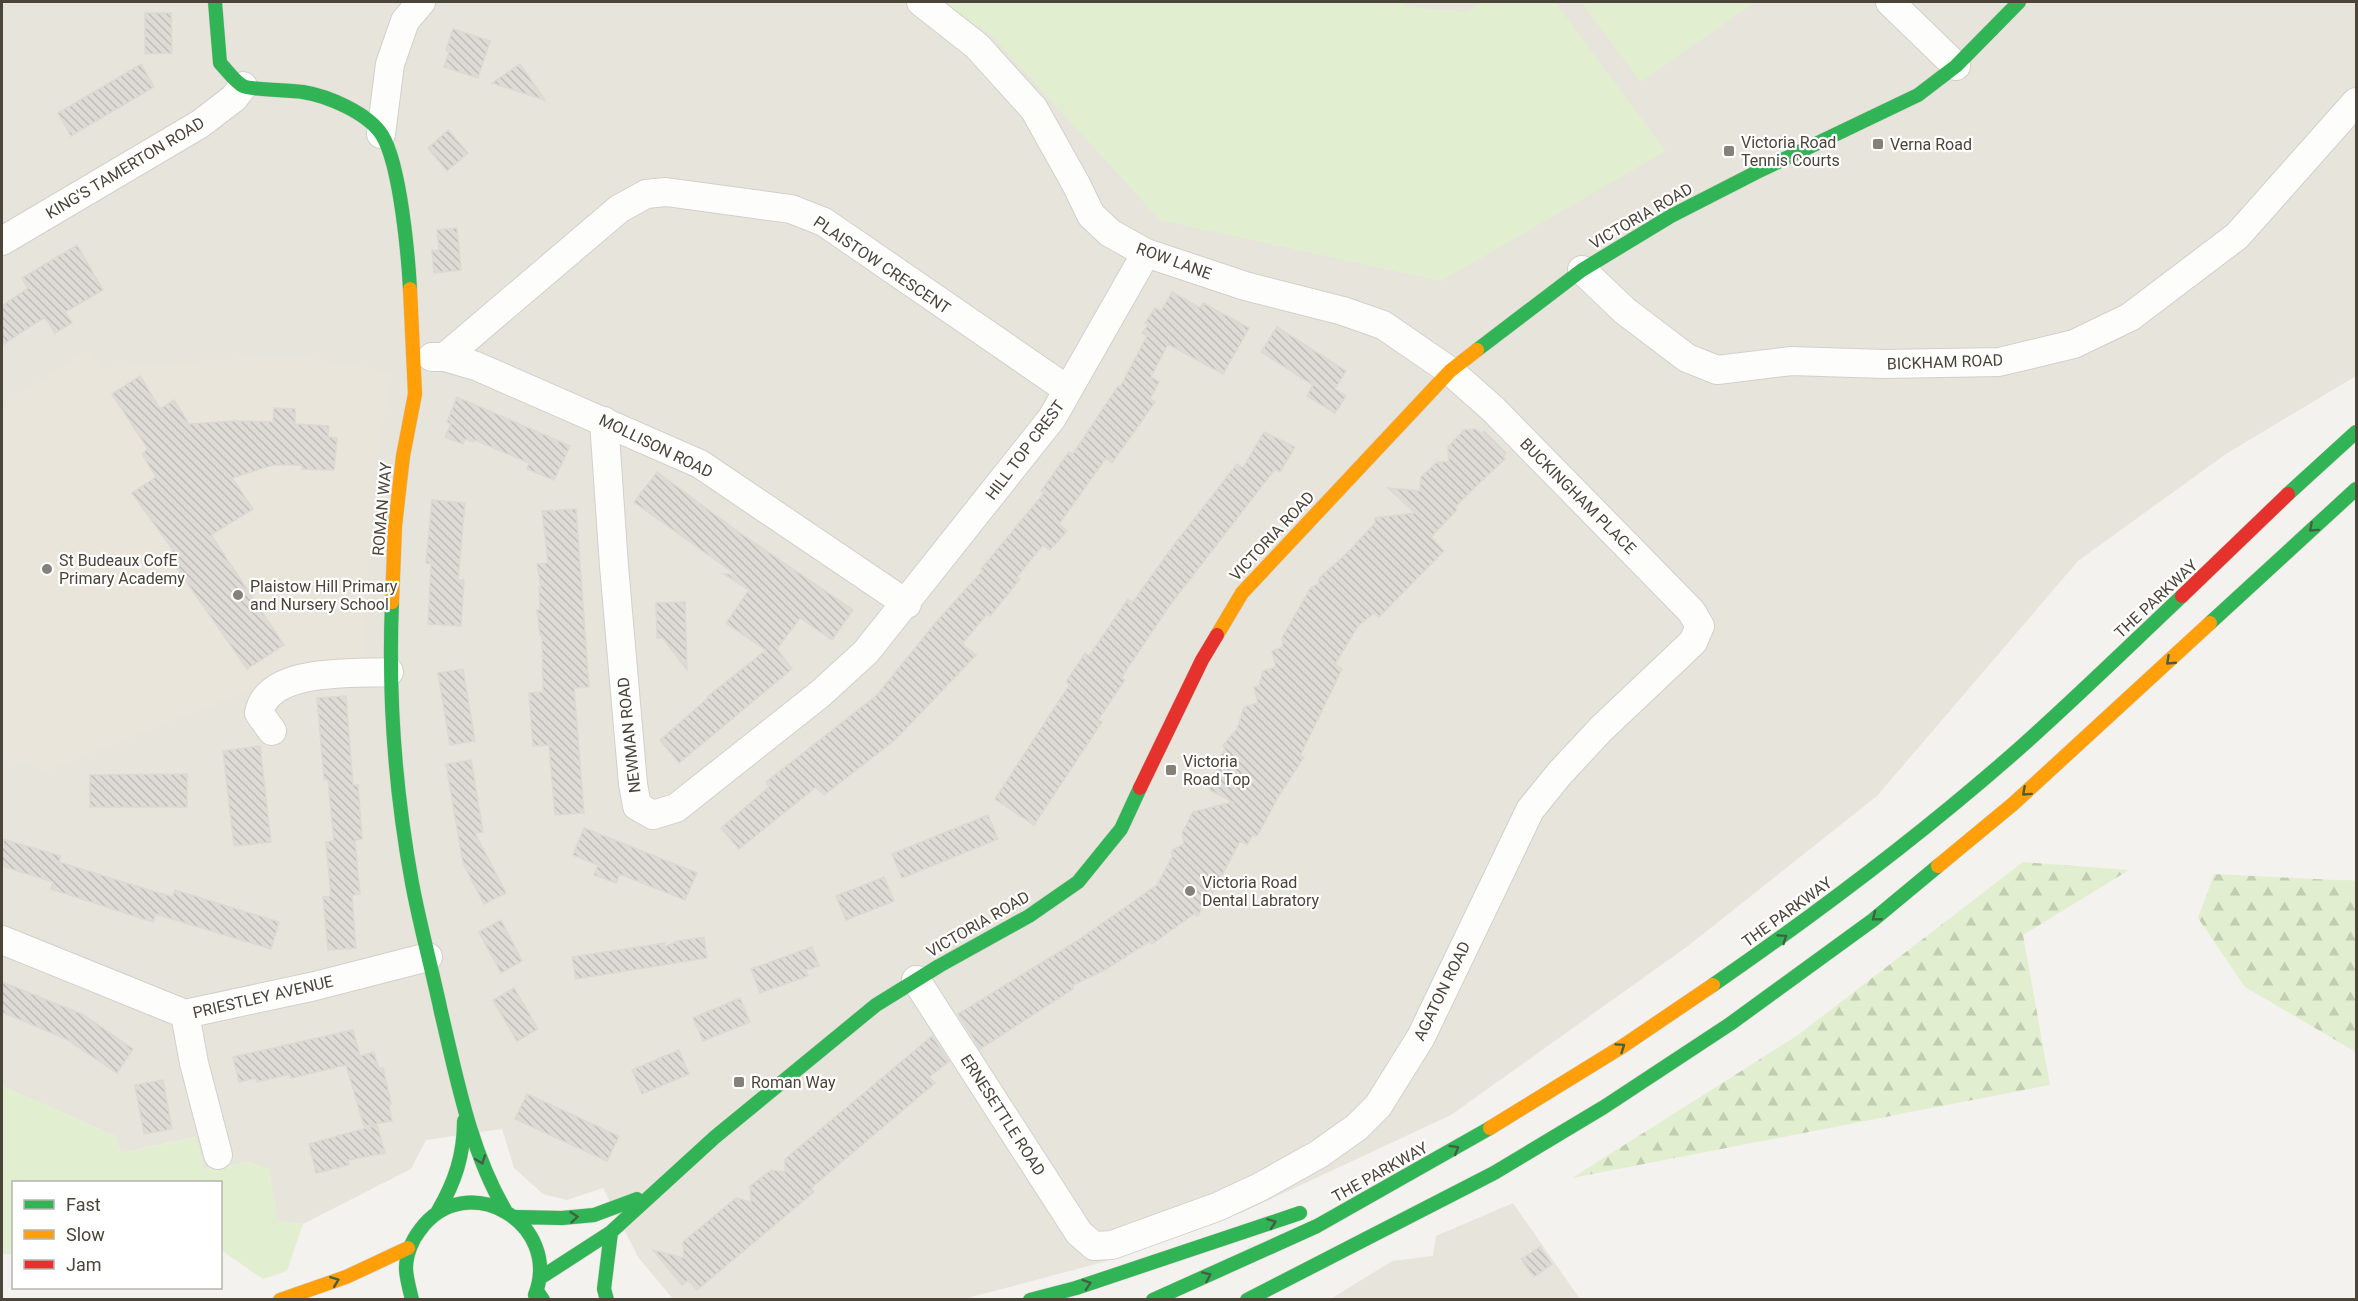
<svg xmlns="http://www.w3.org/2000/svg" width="2358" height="1301" font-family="Roboto,sans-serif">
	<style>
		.residential { fill: #e7e4dc }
		.education { fill: #eae5da }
		.forest { fill: url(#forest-firs) }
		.park { fill: #e1eecf }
		.parking { fill: #e6e3df }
		.building { fill: url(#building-back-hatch); stroke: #dcd9d4; stroke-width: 1.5 }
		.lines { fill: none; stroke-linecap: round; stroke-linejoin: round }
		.street-casing { stroke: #d2d0cb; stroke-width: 30 }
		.fast-casing { stroke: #d3cfc5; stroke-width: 15 }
		.slow-casing { stroke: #d3cfc5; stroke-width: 15 }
		.jam-casing { stroke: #d3cfc5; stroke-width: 15 }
		.street { stroke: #fdfdfc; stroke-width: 28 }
		.fast { stroke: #30b455; stroke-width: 14 }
		.slow { stroke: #ff9f0a; stroke-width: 14 }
		.jam { stroke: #e5322d; stroke-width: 14 }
		.oneway { stroke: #446040 }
		.poi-dot { fill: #868178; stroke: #fff; stroke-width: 2 }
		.labels { text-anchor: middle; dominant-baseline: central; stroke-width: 4.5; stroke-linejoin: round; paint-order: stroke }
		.poi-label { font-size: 16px; fill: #4b4439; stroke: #fff; text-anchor: start }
		.street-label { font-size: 16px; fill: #4b4439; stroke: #fff }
	</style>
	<defs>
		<pattern id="forest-firs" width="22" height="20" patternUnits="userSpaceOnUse" patternTransform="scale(1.5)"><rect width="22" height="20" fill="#e1eecf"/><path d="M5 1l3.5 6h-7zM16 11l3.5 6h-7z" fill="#c3cdb2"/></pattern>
		<pattern id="building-back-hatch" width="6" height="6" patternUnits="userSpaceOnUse" patternTransform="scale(1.5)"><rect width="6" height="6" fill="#dedbd6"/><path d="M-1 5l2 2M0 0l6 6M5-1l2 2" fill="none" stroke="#c0bdb8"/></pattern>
	</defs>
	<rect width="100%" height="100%" fill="#f4f2ee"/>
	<!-- residential -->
	<path class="residential" d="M 2,2 L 2356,2 L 2356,376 L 2226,454 L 2078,561 L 1877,796 L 1688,946 L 1451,1115 L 1241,1213 L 1100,1263 L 964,1299 L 673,1299 L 638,1257 L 603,1188 L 567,1200 L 543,1194 L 514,1168 L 502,1129 L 426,1140 L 411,1169 L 303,1224 L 277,1221 L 251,1162 L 204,1170 L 196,1137 L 121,1153 L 115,1136 L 2,1086 L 2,757 L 50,770 L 2,422 Z
		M 1513,1203 L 1580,1299 L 1329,1300 L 1392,1261 L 1433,1256 L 1436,1236 Z"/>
	<!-- education -->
	<path class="education" d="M 89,350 L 102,368 L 291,355 L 393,372 L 375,465 L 362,662 L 294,663 L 249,691 L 50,770 L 2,757 L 2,405 Z"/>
	<!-- forest -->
	<path class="forest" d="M 2023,862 L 2129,870 L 2023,935 L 2050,1085 L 1572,1178 L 1798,1035 Z
		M 2214,874 L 2356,881 L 2356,1052 L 2245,987 L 2198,918 Z"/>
	<!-- park -->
	<path class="park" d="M 942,2 L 1403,2 L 1406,7 L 1468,12 L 1480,2 L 1555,2 L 1666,151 L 1441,281 L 1160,220 L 990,34 Z
		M 1581,2 L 1755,2 L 1641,82 Z
		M 2,1086 L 115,1136 L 121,1153 L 197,1137 L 204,1170 L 251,1162 L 269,1169 L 277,1221 L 303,1224 L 287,1271 L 263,1279 L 221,1250 L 220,1182 L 14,1182 L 13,1254 L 2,1254 Z"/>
	<!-- parking -->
	<path class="parking" d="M 54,942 L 136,975 L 139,983 L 39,944 Z"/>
	<!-- building -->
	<path class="building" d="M 145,13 L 171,13 L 172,53 L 145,54 Z
		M 453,29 L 490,41 L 478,78 L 444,67 L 449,52 L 446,50 Z
		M 141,64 L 154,87 L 71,136 L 58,113 Z
		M 520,64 L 545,100 L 492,83 Z
		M 448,130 L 468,153 L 447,171 L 428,148 Z
		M 457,228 L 461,270 L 434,273 L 432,251 L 439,250 L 437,230 Z
		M 77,245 L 103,290 L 65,312 L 72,323 L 55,333 L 45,317 L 2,345 L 2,306 L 28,288 L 22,278 Z
		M 1172,292 L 1200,308 L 1203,303 L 1249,328 L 1223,374 L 1168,344 L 1151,377 L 1159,382 L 1150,399 L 1155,402 L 1112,463 L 1106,458 L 1059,524 L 1067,531 L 1050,550 L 1043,545 L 1017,577 L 1020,579 L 1004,599 L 990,616 L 987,614 L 962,644 L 976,655 L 895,740 L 824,795 L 816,787 L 739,849 L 721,828 L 769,787 L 766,782 L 877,695 L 937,621 L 983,570 L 981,569 L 1044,493 L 1041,491 L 1069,452 L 1073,454 L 1118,386 L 1120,387 L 1147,336 L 1142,333 L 1148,325 L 1145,323 L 1155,308 L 1161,311 Z
		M 1277,327 L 1346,371 L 1335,389 L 1346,396 L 1335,413 L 1307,396 L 1313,385 L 1261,352 Z
		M 140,376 L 160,409 L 174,400 L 189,424 L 234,421 L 273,422 L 274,408 L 295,409 L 295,424 L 329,426 L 328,437 L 337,438 L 334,470 L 302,469 L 302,465 L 273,465 L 232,478 L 253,509 L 211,535 L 284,645 L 247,669 L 168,555 L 173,550 L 132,493 L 156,477 L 142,454 L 148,449 L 112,394 Z
		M 457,397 L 570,446 L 554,480 L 527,469 L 529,463 L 475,440 L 474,442 L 465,439 L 463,444 L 445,437 L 451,424 L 447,422 Z
		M 1476,429 L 1481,434 L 1484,431 L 1506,453 L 1503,457 L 1505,459 L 1474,488 L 1455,507 L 1457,510 L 1431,537 L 1444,551 L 1379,617 L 1374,613 L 1358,626 L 1335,664 L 1342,669 L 1300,756 L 1304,757 L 1278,797 L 1257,836 L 1253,834 L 1247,845 L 1240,841 L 1208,902 L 1206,901 L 1198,916 L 1194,914 L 1152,944 L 1150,941 L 1103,971 L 1073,985 L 1073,989 L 980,1049 L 958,1014 L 1077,941 L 1157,885 L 1172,857 L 1172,850 L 1184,844 L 1182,833 L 1193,812 L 1233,802 L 1210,790 L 1209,782 L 1220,765 L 1217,761 L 1225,749 L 1223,745 L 1237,729 L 1244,707 L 1258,703 L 1254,687 L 1259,686 L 1263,671 L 1276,667 L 1272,651 L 1283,647 L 1282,638 L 1311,587 L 1319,584 L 1319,578 L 1347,553 L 1375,523 L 1375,518 L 1415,513 L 1388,488 L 1420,491 L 1421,477 L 1437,462 L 1449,462 L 1448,447 L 1464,430 Z
		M 1264,432 L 1295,447 L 1280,472 L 1275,469 L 1170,605 L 1121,678 L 1125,680 L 1098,720 L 1102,722 L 1034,825 L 995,799 L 1070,684 L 1066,682 L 1085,653 L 1089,656 L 1128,599 L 1133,602 L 1173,546 L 1237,464 L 1243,468 Z
		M 657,472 L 737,531 L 853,610 L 832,640 L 800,618 L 777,649 L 792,669 L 679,763 L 660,740 L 708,698 L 707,697 L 766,650 L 726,623 L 749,590 L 724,574 L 735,574 L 634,502 Z
		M 432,500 L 465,503 L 458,580 L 464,580 L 461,626 L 428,624 L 431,564 L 426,563 Z
		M 576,509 L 589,687 L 574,688 L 584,813 L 555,815 L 549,745 L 533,746 L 529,693 L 543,692 L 542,635 L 540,635 L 537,610 L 540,610 L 539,587 L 541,587 L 537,564 L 548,563 L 542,511 Z
		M 685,602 L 687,670 L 663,638 L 657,638 L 656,603 Z
		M 463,669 L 475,741 L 450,745 L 438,673 Z
		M 346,696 L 353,785 L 358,785 L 362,839 L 355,840 L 360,894 L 352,895 L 356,948 L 328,950 L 323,897 L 331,896 L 326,842 L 334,841 L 328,780 L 324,780 L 317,698 Z
		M 260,746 L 271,842 L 234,846 L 223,751 Z
		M 471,760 L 483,832 L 475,833 L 506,893 L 484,904 L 463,863 L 446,764 Z
		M 187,774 L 187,807 L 90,807 L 90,775 Z
		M 988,815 L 998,839 L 902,878 L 892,854 Z
		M 584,828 L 697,873 L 685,900 L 620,874 L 616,883 L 594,875 L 598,865 L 573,855 Z
		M 2,839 L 61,856 L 59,862 L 136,886 L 173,897 L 175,890 L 279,922 L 271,949 L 156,914 L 153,922 L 51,889 L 53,882 L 2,866 Z
		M 884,877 L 894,901 L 846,920 L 836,896 Z
		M 501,920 L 522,961 L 501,973 L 479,932 Z
		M 704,937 L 707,958 L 576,979 L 572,957 L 665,943 L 662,948 L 678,941 Z
		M 812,947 L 819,966 L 806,970 L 808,976 L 760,993 L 751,969 Z
		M 2,982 L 82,1014 L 133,1049 L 117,1073 L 66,1039 L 2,1012 Z
		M 514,988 L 538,1029 L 517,1041 L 493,1000 Z
		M 740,998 L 750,1022 L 703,1041 L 693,1018 Z
		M 353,1030 L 360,1056 L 374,1052 L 379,1069 L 383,1067 L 391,1104 L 389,1105 L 392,1121 L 364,1126 L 346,1065 L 291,1078 L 290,1074 L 257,1082 L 256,1078 L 239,1082 L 233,1057 Z
		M 932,1036 L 949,1061 L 929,1077 L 935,1083 L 811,1188 L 814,1192 L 697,1290 L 688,1280 L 682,1285 L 653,1250 L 684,1258 L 683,1242 L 736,1198 L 751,1202 L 750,1186 L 771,1170 L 785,1172 L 785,1159 Z
		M 679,1050 L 689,1074 L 642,1094 L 632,1070 Z
		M 163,1080 L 172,1129 L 144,1134 L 135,1085 Z
		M 527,1094 L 619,1136 L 607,1161 L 515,1119 Z
		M 377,1125 L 385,1153 L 348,1160 L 349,1165 L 316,1173 L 309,1144 Z
		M 1540,1247 L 1552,1264 L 1534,1277 L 1521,1259 Z"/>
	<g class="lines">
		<!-- street casing -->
		<g class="street-casing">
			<path id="street" d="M 1890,2 L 1956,66
				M 381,134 L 390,64 L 405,21 L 421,2
				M 2,241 L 200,124 L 234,98 L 243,86
				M 1582,270 L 1625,311 L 1687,358 L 1717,370 L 1791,361 L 1884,364 L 1999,362 L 2074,344 L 2130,317 L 2237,236 L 2356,102
				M 432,357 L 445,357 L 476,366 L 700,464 L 907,604
				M 445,357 L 619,209 L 646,194 L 666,192 L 791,209 L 824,222 L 1068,390
				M 604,421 L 614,566 L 633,784 L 637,806 L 653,815 L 676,808 L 820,694 L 866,652 L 1052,418 L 1146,253
				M 272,731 L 259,713 C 268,667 354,674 389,672
				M 2,940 L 185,1014 L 315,986 L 428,957
				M 916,980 L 1079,1233 L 1094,1246 L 1112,1245 L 1217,1207 L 1260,1187 L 1319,1154 L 1357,1127 L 1378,1106 L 1421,1037 L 1530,810 L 1560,773 L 1601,729 L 1693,642 L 1700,626 L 1691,611 L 1493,409 L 1450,371 L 1383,325 L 1343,311 L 1245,286 L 1146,253 L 1110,233 L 1091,215 L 1076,184 L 1034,109 L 977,46 L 921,2
				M 185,1014 L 194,1063 L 218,1155"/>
		</g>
		<!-- fast casing -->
		<g class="fast-casing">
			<path id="fast" d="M 215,2 L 220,63 C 226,69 235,82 243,86 C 251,90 290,90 303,92 C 328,96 368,113 382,135 C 400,164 408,253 410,289
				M 1477,350 L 1582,270 L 1671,216 L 1755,173 L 1918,95 L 1956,66 L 2019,2
				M 2288,494 L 2356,432
				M 392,602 C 388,696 395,790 412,883 C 420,926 432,969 441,1012 C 457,1079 470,1150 505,1210
				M 2210,623 L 2356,489
				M 1713,985 C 1820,911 1925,832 2022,746 C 2077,697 2129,646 2182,596
				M 438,1211 C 455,1182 464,1155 464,1121
				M 516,1217 L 562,1218 L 594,1215 L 637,1199
				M 540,1278 L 611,1232 L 715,1137 L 876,1005 L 939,966 L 1029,916 L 1078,882 L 1121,829 L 1140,788
				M 537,1291 L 543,1300
				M 412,1300 C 410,1290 406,1278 406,1268 C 406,1255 412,1240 420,1230 C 466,1167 563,1223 535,1295
				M 607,1300 L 604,1289 L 611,1232
				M 1030,1300 L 1076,1288 L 1300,1213
				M 1153,1300 L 1317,1226 L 1490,1128
				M 1247,1300 L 1494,1173 L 1604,1107 L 1730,1024 L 1873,920 L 1938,866"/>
		</g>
		<!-- slow casing -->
		<g class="slow-casing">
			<path id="slow" d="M 392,602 L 395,526 L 403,456 L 415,394 L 410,289
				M 1217,635 L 1242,593 L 1450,371 L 1477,350
				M 1938,866 L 2013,804 L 2210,623
				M 1490,1128 L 1623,1046 L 1713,985
				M 280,1300 L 346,1277 L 408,1248"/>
		</g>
		<!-- jam casing -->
		<g class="jam-casing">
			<path id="jam" d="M 2182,596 L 2288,494
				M 1140,788 L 1202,660 L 1217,635"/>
		</g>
		<!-- street -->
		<use href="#street" class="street"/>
		<!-- fast -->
		<use href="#fast" class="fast"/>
		<!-- slow -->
		<use href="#slow" class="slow"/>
		<!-- jam -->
		<use href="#jam" class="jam"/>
	</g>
	<!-- one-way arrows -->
	<defs><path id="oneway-chevron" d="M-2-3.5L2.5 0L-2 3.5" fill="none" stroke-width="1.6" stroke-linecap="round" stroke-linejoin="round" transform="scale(1.5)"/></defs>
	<g class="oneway">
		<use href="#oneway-chevron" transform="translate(2313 528) rotate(138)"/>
		<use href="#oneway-chevron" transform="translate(2170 661) rotate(137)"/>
		<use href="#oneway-chevron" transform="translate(2026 792) rotate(138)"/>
		<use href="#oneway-chevron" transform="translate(1876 917) rotate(141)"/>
		<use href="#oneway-chevron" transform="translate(1783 938) rotate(-34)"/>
		<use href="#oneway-chevron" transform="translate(1621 1047) rotate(-34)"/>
		<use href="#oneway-chevron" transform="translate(1455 1149) rotate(-31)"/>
		<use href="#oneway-chevron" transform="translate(481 1160) rotate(70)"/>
		<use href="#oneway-chevron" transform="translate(574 1217) rotate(-5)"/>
		<use href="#oneway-chevron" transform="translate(1272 1223) rotate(-20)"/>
		<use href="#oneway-chevron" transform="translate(1207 1276) rotate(-24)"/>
		<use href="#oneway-chevron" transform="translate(335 1281) rotate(-21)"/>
		<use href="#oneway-chevron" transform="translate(1087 1284) rotate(-18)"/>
	</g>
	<!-- markers -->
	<g class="poi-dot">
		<rect x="1872" y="138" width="12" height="12" rx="3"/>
		<rect x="1723" y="145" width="12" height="12" rx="3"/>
		<circle cx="47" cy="569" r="6"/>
		<circle cx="238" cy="595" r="6"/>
		<rect x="1165" y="764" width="12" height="12" rx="3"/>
		<circle cx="1190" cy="891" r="6"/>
		<rect x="733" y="1076" width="12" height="12" rx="3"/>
	</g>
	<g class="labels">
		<!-- poi labels -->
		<g class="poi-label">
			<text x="1741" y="142">Victoria Road<tspan x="1741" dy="18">Tennis Courts</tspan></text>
			<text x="1890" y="144">Verna Road</text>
			<text x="59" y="560">St Budeaux CofE<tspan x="59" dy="18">Primary Academy</tspan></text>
			<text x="250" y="586">Plaistow Hill Primary<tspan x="250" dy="18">and Nursery School</tspan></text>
			<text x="1183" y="761">Victoria<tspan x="1183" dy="18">Road Top</tspan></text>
			<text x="1202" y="882">Victoria Road<tspan x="1202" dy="18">Dental Labratory</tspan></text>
			<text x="751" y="1082">Roman Way</text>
		</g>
		<!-- street labels -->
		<g class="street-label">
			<text transform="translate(125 168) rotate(-31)">KING'S TAMERTON ROAD</text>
			<text transform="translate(1641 216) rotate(-30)">VICTORIA ROAD</text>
			<text transform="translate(1174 261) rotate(20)">ROW LANE</text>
			<text transform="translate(882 265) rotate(34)">PLAISTOW CRESCENT</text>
			<text transform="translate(1945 362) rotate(-2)">BICKHAM ROAD</text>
			<text transform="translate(656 446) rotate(26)">MOLLISON ROAD</text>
			<text transform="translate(1025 450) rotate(-53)">HILL TOP CREST</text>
			<text transform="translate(1578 496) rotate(45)">BUCKINGHAM PLACE</text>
			<text transform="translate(382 509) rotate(-85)">ROMAN WAY</text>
			<text transform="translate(1272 536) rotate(-47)">VICTORIA ROAD</text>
			<text transform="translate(2156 599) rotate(-43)">THE PARKWAY</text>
			<text transform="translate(629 735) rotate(-96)">NEWMAN ROAD</text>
			<text transform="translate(1787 912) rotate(-36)">THE PARKWAY</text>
			<text transform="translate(978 924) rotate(-30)">VICTORIA ROAD</text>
			<text transform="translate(1442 991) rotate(-64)">AGATON ROAD</text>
			<text transform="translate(263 997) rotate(-13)">PRIESTLEY AVENUE</text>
			<text transform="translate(1003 1115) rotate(57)">ERNESETTLE ROAD</text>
			<text transform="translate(1380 1172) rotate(-29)">THE PARKWAY</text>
		</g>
	</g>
	<!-- border -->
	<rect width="2358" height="1301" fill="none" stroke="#4b4439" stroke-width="6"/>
	<!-- legend -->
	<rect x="12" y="1181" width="210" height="108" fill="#ffffff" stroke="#b7b4b0" stroke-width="1.5"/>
	<rect x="24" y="1200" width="30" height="9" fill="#30b455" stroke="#b7b4b0" stroke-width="1.5"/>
	<text x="66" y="1211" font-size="18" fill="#4b4439">Fast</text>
	<rect x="24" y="1230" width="30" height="9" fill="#ff9f0a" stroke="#b7b4b0" stroke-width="1.5"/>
	<text x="66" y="1241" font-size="18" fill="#4b4439">Slow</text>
	<rect x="24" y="1260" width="30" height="9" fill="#e5322d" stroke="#b7b4b0" stroke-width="1.5"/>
	<text x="66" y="1271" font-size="18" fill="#4b4439">Jam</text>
</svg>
